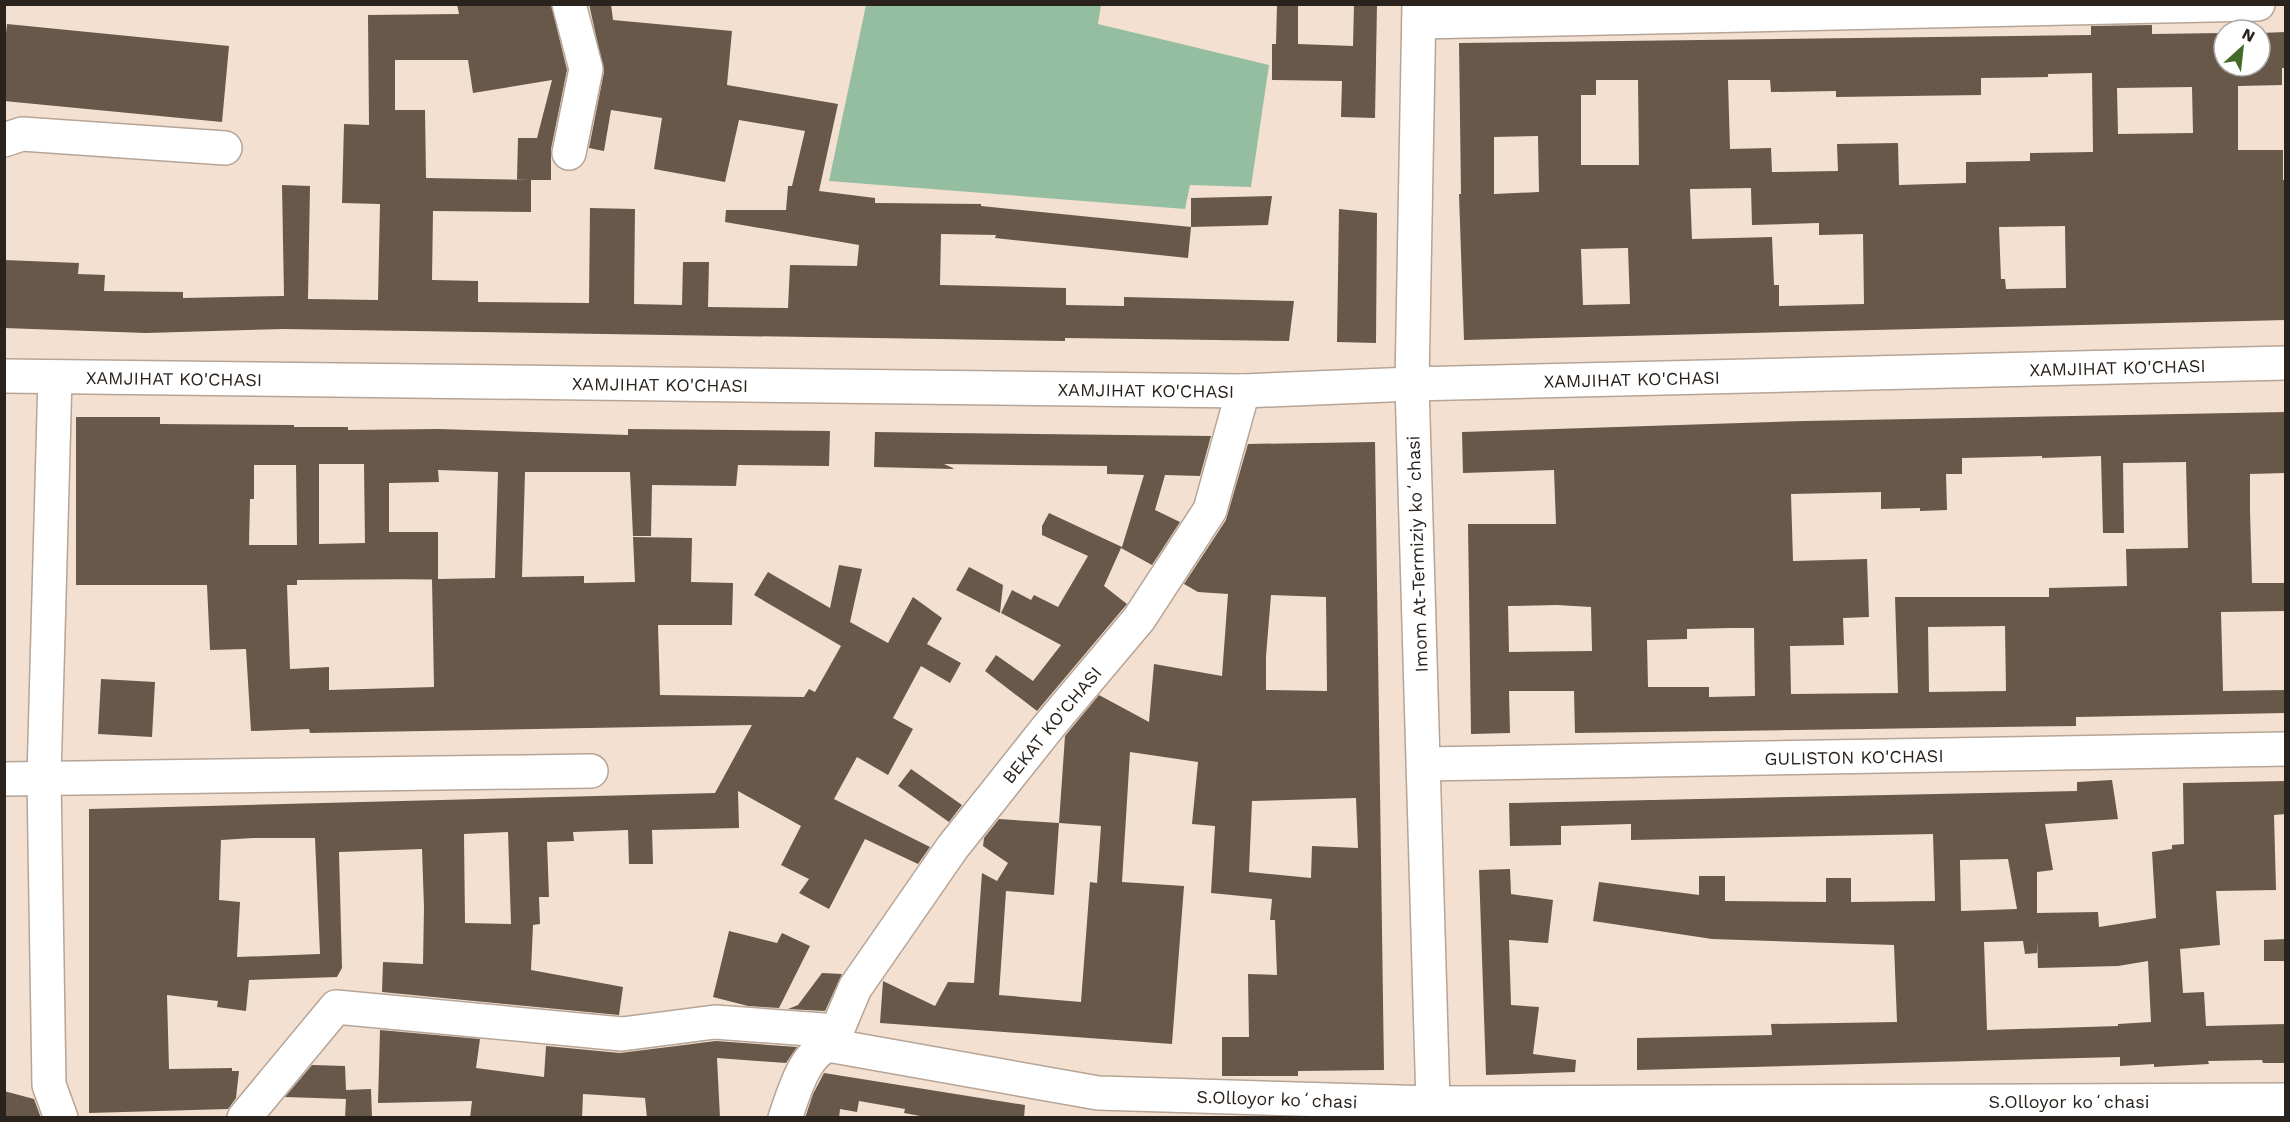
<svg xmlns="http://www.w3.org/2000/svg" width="2290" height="1122" font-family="'Work Sans',sans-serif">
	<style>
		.green { fill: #95bea0 }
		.building { fill: #67584a; fill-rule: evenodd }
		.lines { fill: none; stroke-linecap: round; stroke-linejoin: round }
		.minor-casing { stroke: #b6a496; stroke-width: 36 }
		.minor { stroke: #fff; stroke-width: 33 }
		.labels { text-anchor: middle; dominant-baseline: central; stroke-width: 6; stroke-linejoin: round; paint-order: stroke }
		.street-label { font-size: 18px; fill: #2a231d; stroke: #fff }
	</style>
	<rect width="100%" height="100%" fill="#f3e0d1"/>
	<!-- green -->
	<path class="green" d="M 866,5 L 1101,5 L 1098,24 L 1269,65 L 1251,187 L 1190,185 L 1185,209 L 829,181 Z"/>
	<!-- building -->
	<path class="building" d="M 457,4 L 551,4 L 567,70 L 551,149 L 551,180 L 517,180 L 518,138 L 537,138 L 552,80 L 473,93 L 468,60 L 395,60 L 395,110 L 425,110 L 426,178 L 531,180 L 531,212 L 433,211 L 432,280 L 478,281 L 478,302 L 589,303 L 590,208 L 635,209 L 634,304 L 682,305 L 683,262 L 709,262 L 708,307 L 788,308 L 790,265 L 857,266 L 859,245 L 725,222 L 726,210 L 786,210 L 788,186 L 792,186 L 805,131 L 739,120 L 725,182 L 654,169 L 662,118 L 611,110 L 604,151 L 589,148 L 604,72 L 589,4 L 611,4 L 613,20 L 732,31 L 727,85 L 838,104 L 819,191 L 875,198 L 875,203 L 981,204 L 981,206 L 1191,227 L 1188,258 L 995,238 L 996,235 L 941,234 L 940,285 L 1066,288 L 1066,305 L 1124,306 L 1124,297 L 1294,301 L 1289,341 L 1065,338 L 1065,341 L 284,329 L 146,333 L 4,328 L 4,260 L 79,263 L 78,274 L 105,275 L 104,291 L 183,292 L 183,298 L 284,296 L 282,185 L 310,186 L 308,299 L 378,300 L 380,204 L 342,203 L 344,124 L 369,125 L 368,15 L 459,14 Z
		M 1277,4 L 1298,4 L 1298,44 L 1353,46 L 1354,4 L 1377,4 L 1375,118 L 1341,117 L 1342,81 L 1272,80 L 1272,44 L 1276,44 Z
		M 7,24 L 229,46 L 222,122 L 4,101 L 4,52 Z
		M 2152,25 L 2152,34 L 2224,33 L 2224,66 L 2260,66 L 2260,33 L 2286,32 L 2286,68 L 2282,68 L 2282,85 L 2238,86 L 2238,150 L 2283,150 L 2283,180 L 2286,180 L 2286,320 L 1464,340 L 1459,194 L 1461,194 L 1459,43 L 2091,35 L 2091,26 ZM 2092,73 L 2093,152 L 2030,153 L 2030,161 L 1966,162 L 1966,183 L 1899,185 L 1898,143 L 1837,144 L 1838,171 L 1772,172 L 1771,148 L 1730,149 L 1728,80 L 1770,80 L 1771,92 L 1836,91 L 1836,97 L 1981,95 L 1981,78 L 2048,77 L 2048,74 ZM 1596,80 L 1638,80 L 1639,165 L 1581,165 L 1581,95 L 1596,95 ZM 2192,87 L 2193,133 L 2118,134 L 2117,88 ZM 1538,136 L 1539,192 L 1494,194 L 1494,137 ZM 1751,188 L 1752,225 L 1819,223 L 1819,235 L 1863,234 L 1864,304 L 1779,306 L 1779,285 L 1774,285 L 1772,237 L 1692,239 L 1690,189 ZM 2065,226 L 2066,288 L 2006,289 L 2005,279 L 2001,279 L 1999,227 ZM 1628,248 L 1630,304 L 1583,305 L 1581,249 Z
		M 1272,196 L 1268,225 L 1191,227 L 1191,198 Z
		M 1339,209 L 1377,213 L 1376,343 L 1337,342 Z
		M 2286,412 L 2286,473 L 2250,474 L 2250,510 L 2252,583 L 2286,583 L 2286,611 L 2221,612 L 2223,691 L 2286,690 L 2286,713 L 2076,717 L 2076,726 L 1575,733 L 1574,691 L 1509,691 L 1510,733 L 1471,734 L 1468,524 L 1556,524 L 1554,470 L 1463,473 L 1462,432 L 1804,421 ZM 2042,456 L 2042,458 L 2101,456 L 2103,533 L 2124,533 L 2123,463 L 2186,462 L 2188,548 L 2126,549 L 2127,586 L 2049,588 L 2049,597 L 1895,597 L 1898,693 L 1791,694 L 1790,646 L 1844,645 L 1843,618 L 1869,617 L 1867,559 L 1793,561 L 1791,494 L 1881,492 L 1881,509 L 1920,508 L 1920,511 L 1947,510 L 1946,474 L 1962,474 L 1962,458 ZM 1557,605 L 1591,607 L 1592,651 L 1509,652 L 1508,606 ZM 2005,626 L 2006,691 L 1929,692 L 1928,627 ZM 1731,628 L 1754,628 L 1755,696 L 1709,697 L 1709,687 L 1648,687 L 1647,640 L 1687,639 L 1687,629 Z
		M 76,417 L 160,417 L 160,424 L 294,425 L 294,427 L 348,427 L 348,430 L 439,429 L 628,435 L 628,429 L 830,431 L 829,466 L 738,465 L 736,486 L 652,485 L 651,536 L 633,536 L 630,472 L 525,472 L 522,577 L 584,576 L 584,583 L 635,582 L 633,537 L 692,538 L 691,582 L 733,583 L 732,625 L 658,625 L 660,695 L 804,697 L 809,689 L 815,692 L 841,646 L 754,595 L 768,572 L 830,608 L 839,565 L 862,569 L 850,622 L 888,643 L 913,597 L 942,618 L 927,644 L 961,663 L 950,683 L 921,666 L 893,718 L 913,729 L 888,775 L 857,757 L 834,799 L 930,847 L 918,864 L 865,839 L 829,909 L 799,893 L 809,879 L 781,865 L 801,826 L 738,791 L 739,828 L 652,830 L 653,864 L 629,864 L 628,830 L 573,832 L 574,841 L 547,842 L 549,897 L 539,897 L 540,924 L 533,925 L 531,970 L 623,987 L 619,1015 L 382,992 L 383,962 L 423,964 L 424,908 L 422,849 L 339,852 L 342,968 L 337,977 L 249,980 L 246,1011 L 217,1007 L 218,1001 L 167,995 L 169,1069 L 232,1068 L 232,1071 L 239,1071 L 236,1098 L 228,1109 L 89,1113 L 89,809 L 715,793 L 752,725 L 310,733 L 309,729 L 251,731 L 246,649 L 210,650 L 207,585 L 76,585 ZM 319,464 L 364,464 L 365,543 L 319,544 ZM 254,465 L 296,465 L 297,545 L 249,545 L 250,499 L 254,499 ZM 438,470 L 498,472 L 495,578 L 438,579 L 438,532 L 389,532 L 389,483 L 439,482 ZM 432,579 L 434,687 L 329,690 L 329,667 L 290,669 L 287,585 L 297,585 L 297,580 L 435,579 ZM 508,832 L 511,924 L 465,923 L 464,834 ZM 253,838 L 315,838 L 320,954 L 237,957 L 240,902 L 219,900 L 221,840 Z
		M 875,432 L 946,433 L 1211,436 L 1200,476 L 1165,475 L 1155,510 L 1180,522 L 1152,565 L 1121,548 L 1104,586 L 1127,604 L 1037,711 L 985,671 L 996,655 L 1033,681 L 1061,645 L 1001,613 L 1012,590 L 1031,600 L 1034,595 L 1058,607 L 1088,556 L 1042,535 L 1042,526 L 1049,513 L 1122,547 L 1144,475 L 1107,474 L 1107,466 L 944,464 L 955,469 L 874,467 Z
		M 1375,442 L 1384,1070 L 1298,1071 L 1298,1076 L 1222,1076 L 1222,1037 L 1249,1037 L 1248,974 L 1277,975 L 1275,920 L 1270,920 L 1272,899 L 1211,893 L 1215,826 L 1192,824 L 1198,762 L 1130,752 L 1122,882 L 1184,886 L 1172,1044 L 880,1023 L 883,981 L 935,1006 L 948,982 L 974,983 L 982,873 L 997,881 L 1008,863 L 983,846 L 984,838 L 999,819 L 1059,823 L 1065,736 L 1099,695 L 1149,722 L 1154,664 L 1222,676 L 1228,594 L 1198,592 L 1184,584 L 1226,520 L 1248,444 ZM 1271,595 L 1326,597 L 1327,691 L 1266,690 L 1266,656 ZM 1356,798 L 1358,848 L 1312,846 L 1311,878 L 1249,872 L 1252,801 ZM 1059,823 L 1101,826 L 1097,883 L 1090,882 L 1081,1002 L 999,995 L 1006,891 L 1054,895 Z
		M 969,567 L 1003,585 L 1000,613 L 956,590 Z
		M 101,679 L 155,682 L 152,737 L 98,734 Z
		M 911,769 L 962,805 L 949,822 L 898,786 Z
		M 2112,780 L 2118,819 L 2045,824 L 2053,870 L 2037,872 L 2037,913 L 2098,912 L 2099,927 L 2156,918 L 2152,852 L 2172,849 L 2172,845 L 2184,844 L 2183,783 L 2286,781 L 2286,814 L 2274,815 L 2276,890 L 2216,891 L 2220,945 L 2180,949 L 2183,993 L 2204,992 L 2206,1026 L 2286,1024 L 2286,1063 L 2263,1063 L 2262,1060 L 2208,1061 L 2209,1064 L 2154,1067 L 2154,1064 L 2120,1066 L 2120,1057 L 1637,1070 L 1637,1038 L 1772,1035 L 1771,1024 L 1897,1022 L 1894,945 L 1712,939 L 1593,921 L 1599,882 L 1699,895 L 1699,876 L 1725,876 L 1725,901 L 1826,902 L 1826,878 L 1851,878 L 1851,902 L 1935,901 L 1933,834 L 1631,840 L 1631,824 L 1561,826 L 1561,845 L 1510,846 L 1509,803 L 2077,791 L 2077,782 ZM 2008,859 L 2017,909 L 1961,911 L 1960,860 ZM 2037,940 L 2038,968 L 2118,966 L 2148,961 L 2151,1022 L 2118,1024 L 2118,1026 L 1987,1030 L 1984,942 L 2023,941 L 2025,954 L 2037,953 Z
		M 1510,869 L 1511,894 L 1553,900 L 1548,943 L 1509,940 L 1511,1005 L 1539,1007 L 1533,1054 L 1576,1060 L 1575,1072 L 1486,1075 L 1479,870 Z
		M 729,931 L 777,943 L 782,933 L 810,946 L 779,1008 L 748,1006 L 713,997 Z
		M 2286,939 L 2286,961 L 2264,961 L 2264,940 Z
		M 822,973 L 842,974 L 825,1011 L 788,1009 L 798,1005 Z
		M 380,1030 L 480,1039 L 476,1068 L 544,1077 L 546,1046 L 620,1053 L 716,1041 L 797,1047 L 786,1063 L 717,1058 L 720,1118 L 647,1118 L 645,1098 L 583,1094 L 582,1118 L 470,1118 L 472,1101 L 378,1103 Z
		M 312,1065 L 345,1066 L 346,1090 L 371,1089 L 372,1118 L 345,1118 L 346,1099 L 285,1097 Z
		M 824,1073 L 1025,1105 L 1024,1118 L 931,1118 L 904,1113 L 905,1109 L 859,1101 L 857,1112 L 840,1109 L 839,1118 L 805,1118 L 813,1094 Z
		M 4,1091 L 34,1099 L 41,1118 L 4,1118 Z"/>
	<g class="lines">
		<!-- minor casing -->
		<g class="minor-casing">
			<g id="minor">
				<path d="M 1419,4 L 1412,384 L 1433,1103"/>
				<path d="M 1419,22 L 2258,4"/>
				<path d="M 4,140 L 22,134 L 225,148"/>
				<path d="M 569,153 L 586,69 L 569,4"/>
				<path id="s1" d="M 4,376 L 1243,391 L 1412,384 L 2286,363"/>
				<path d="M 55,377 L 44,778 L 49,1085 L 61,1118"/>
				<path id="s2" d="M 1424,764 L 2286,749"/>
				<path d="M 4,779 L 591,771"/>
				<path id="s3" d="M 828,1045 L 837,1031 L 855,988 L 952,848 L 1049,726 L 1139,619 L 1210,510 L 1243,391"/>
				<path d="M 244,1118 L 336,1007 L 622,1034 L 715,1022 L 837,1031"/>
				<path d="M 785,1118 C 794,1093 803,1056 828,1045 L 1098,1093 L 1433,1103 L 2286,1100"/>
			</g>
		</g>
		<!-- minor -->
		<use href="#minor" class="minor"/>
	</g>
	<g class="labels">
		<!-- street labels -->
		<g class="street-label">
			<text stroke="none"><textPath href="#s1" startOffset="2114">XAMJIHAT KO'CHASI</textPath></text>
			<text stroke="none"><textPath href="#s1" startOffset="170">XAMJIHAT KO'CHASI</textPath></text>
			<text stroke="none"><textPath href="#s1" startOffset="1628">XAMJIHAT KO'CHASI</textPath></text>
			<text stroke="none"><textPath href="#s1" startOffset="656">XAMJIHAT KO'CHASI</textPath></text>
			<text stroke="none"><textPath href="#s1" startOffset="1142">XAMJIHAT KO'CHASI</textPath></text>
			<text transform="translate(1417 554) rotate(-92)">Imom At-Termiziy koʻchasi</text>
			<text stroke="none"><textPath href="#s3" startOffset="392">BEKAT KO'CHASI</textPath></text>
			<text stroke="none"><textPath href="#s2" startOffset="430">GULISTON KO'CHASI</textPath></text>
			<text transform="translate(1277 1099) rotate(2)">S.Olloyor koʻchasi</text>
			<text x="2069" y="1101">S.Olloyor koʻchasi</text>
		</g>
	</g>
	<!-- border -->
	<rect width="2290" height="1122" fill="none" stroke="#2a231d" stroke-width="12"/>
	<!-- north arrow -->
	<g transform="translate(2242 48) rotate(27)"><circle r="28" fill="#ffffff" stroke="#aaa7a5" stroke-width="1.5"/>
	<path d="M0-4.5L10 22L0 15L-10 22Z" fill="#426b27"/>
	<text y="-9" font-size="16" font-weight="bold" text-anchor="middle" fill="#2a231d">N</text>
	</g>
</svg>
